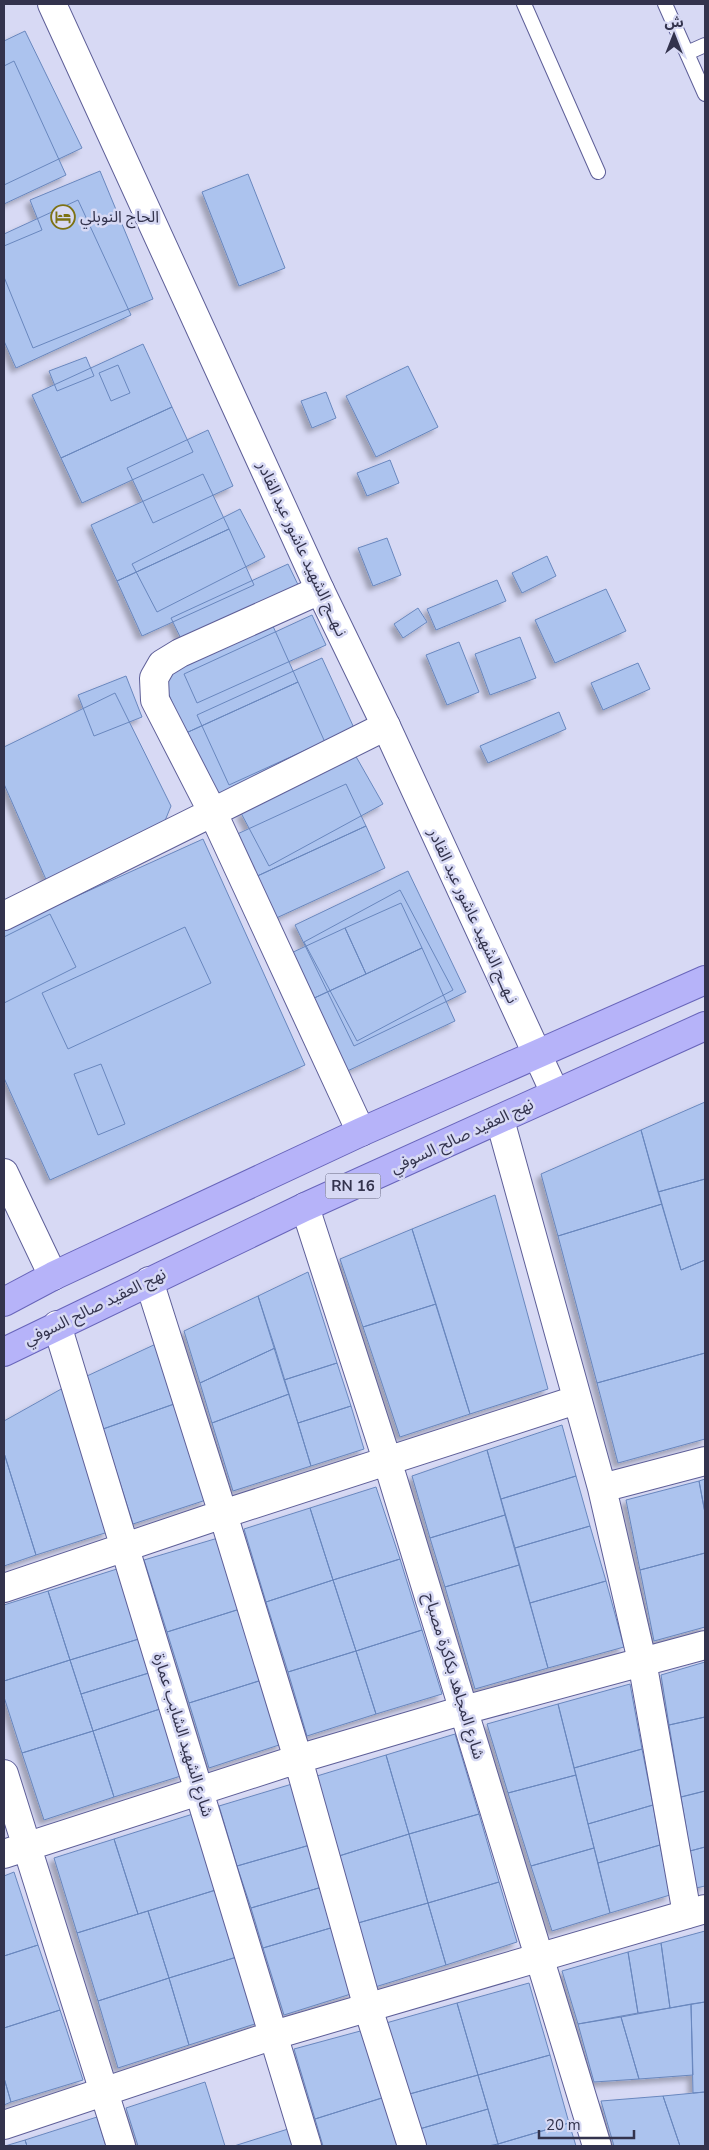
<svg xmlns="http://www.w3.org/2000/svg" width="709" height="2150" font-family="'Nunito Sans','Noto Sans Arabic',sans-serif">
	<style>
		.building { fill: #acc3ee; stroke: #6987be; filter: url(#shadow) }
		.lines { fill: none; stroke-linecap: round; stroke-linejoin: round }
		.service-casing { stroke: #5e5f98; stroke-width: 16 }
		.minor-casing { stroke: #5e5f98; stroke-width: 30 }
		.tertiary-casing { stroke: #5e5f98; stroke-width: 30 }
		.secondary-casing { stroke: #5e5f98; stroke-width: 30 }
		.primary-casing { stroke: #6865ba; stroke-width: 30 }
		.service { stroke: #fff; stroke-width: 14 }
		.minor { stroke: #fff; stroke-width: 28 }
		.tertiary { stroke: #fff; stroke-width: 28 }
		.secondary { stroke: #fff; stroke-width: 28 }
		.primary { stroke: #b6b3f9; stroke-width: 28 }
		.labels { text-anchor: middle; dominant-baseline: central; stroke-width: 5; stroke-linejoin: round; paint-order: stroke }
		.shield { fill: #d7d9f4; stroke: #64657f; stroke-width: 1 }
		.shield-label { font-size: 15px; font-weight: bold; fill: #33334d }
		.poi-label { font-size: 16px; fill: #33334d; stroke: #d7d9f4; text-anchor: start }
		.street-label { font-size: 16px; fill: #33334d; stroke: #d7d9f4 }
	</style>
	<defs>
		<filter id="shadow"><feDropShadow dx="-4.5" dy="4.5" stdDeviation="2.5" flood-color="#0004"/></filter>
	</defs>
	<rect width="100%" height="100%" fill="#d7d9f4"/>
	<!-- building -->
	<path class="building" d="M 25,31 L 82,148 L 4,185 L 4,41 Z
		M 14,61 L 66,175 L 4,204 L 4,66 Z
		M 100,171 L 153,299 L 33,348 L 4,277 L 4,246 L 42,230 L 30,200 Z
		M 248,174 L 285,268 L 239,286 L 202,192 Z
		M 78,200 L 131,315 L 16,368 L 4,341 L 4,234 Z
		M 143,344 L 172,407 L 61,458 L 32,395 Z
		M 86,357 L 94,376 L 57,391 L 49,371 Z
		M 118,365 L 130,393 L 111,401 L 99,373 Z
		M 408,366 L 438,427 L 376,457 L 346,396 Z
		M 326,392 L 336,418 L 312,428 L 301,401 Z
		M 172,407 L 193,452 L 82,503 L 61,458 Z
		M 208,430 L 233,486 L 153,523 L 127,468 Z
		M 390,460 L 399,483 L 367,496 L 357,473 Z
		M 203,474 L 229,529 L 117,581 L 91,525 Z
		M 240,509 L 265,557 L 157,612 L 132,564 Z
		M 229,529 L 254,585 L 142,636 L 117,581 Z
		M 387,538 L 401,575 L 373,586 L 358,548 Z
		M 547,556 L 556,576 L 522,593 L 512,573 Z
		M 288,564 L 301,591 L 184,645 L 171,618 Z
		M 497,580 L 506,601 L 436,630 L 427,609 Z
		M 606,589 L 626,631 L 555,663 L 535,620 Z
		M 418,608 L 427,622 L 403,638 L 394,624 Z
		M 268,615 L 298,682 L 186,733 L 156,666 Z
		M 312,615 L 326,645 L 197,703 L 184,674 Z
		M 520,637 L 536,678 L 490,695 L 475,654 Z
		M 459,642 L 479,692 L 447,705 L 426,655 Z
		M 322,658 L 354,728 L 229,785 L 197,715 Z
		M 638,663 L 650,689 L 603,710 L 591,683 Z
		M 126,676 L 142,717 L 94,736 L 78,695 Z
		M 298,682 L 328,749 L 217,800 L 186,733 Z
		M 115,693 L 171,806 L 162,828 L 48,884 L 4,784 L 4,747 Z
		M 559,712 L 566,729 L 488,763 L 480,746 Z
		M 354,753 L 383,804 L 269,866 L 241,813 Z
		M 346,784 L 366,826 L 253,878 L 233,836 Z
		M 366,826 L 385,868 L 272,920 L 253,878 Z
		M 203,839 L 305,1065 L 50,1180 L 4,1078 L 4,929 Z
		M 408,871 L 466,992 L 354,1046 L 295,925 Z
		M 400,890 L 453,990 L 357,1041 L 304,942 Z
		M 401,903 L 422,948 L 366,974 L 345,928 Z
		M 50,914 L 76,967 L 4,1003 L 4,937 Z
		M 185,927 L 211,983 L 68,1049 L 42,993 Z
		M 345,928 L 366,974 L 310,1000 L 289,954 Z
		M 422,948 L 455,1021 L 343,1073 L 310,1000 Z
		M 101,1064 L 125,1124 L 98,1135 L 74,1074 Z
		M 705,1102 L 705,1179 L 658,1192 L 641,1130 Z
		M 641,1130 L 662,1204 L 558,1236 L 541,1174 Z
		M 705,1179 L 705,1260 L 681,1270 L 658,1192 Z
		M 495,1195 L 548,1389 L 470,1414 L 412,1229 Z
		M 662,1204 L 681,1270 L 705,1260 L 705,1353 L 597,1383 L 558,1236 Z
		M 412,1229 L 436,1304 L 363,1327 L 340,1259 Z
		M 308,1272 L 337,1363 L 284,1380 L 258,1296 Z
		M 258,1296 L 275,1348 L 200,1383 L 184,1331 Z
		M 436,1304 L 470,1414 L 400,1437 L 363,1327 Z
		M 158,1343 L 177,1403 L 103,1429 L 87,1376 Z
		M 275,1348 L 289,1394 L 212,1423 L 200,1383 Z
		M 705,1353 L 705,1439 L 618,1463 L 597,1383 Z
		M 337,1363 L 351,1406 L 298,1423 L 284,1380 Z
		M 63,1388 L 108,1532 L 36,1555 L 4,1453 L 4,1421 Z
		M 289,1394 L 311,1466 L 233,1491 L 212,1423 Z
		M 177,1403 L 206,1500 L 133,1524 L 103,1429 Z
		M 351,1406 L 364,1449 L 311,1466 L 298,1423 Z
		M 562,1425 L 576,1476 L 501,1499 L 487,1450 Z
		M 487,1450 L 505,1515 L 430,1538 L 412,1476 Z
		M 4,1453 L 36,1555 L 4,1566 Z
		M 576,1476 L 590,1526 L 515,1548 L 501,1499 Z
		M 705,1479 L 705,1513 L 699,1481 Z
		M 699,1481 L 705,1513 L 705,1553 L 640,1570 L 626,1500 Z
		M 376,1487 L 400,1559 L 333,1580 L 310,1508 Z
		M 310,1508 L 333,1580 L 266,1602 L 244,1529 Z
		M 505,1515 L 519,1565 L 445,1587 L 430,1538 Z
		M 590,1526 L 606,1581 L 530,1603 L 515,1548 Z
		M 218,1538 L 240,1609 L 167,1632 L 144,1560 Z
		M 705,1553 L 705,1627 L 654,1641 L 640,1570 Z
		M 400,1559 L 422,1630 L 356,1651 L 333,1580 Z
		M 519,1565 L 548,1668 L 475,1689 L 445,1587 Z
		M 120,1568 L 142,1638 L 70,1660 L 48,1591 Z
		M 333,1580 L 356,1651 L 288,1672 L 266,1602 Z
		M 606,1581 L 624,1647 L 548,1668 L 530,1603 Z
		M 48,1591 L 70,1660 L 4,1681 L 4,1605 Z
		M 240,1609 L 262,1680 L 189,1703 L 167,1632 Z
		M 422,1630 L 442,1694 L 376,1714 L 356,1651 Z
		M 142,1638 L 152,1672 L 81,1694 L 70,1660 Z
		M 356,1651 L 376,1714 L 307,1736 L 288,1672 Z
		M 70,1660 L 93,1731 L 22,1753 L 4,1697 L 4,1681 Z
		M 705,1662 L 705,1717 L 669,1725 L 661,1675 Z
		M 152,1672 L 163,1708 L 93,1731 L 81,1694 Z
		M 262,1680 L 282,1744 L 209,1768 L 189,1703 Z
		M 630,1684 L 642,1749 L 574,1768 L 558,1704 Z
		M 558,1704 L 576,1775 L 508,1793 L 487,1724 Z
		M 163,1708 L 184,1775 L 114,1797 L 93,1731 Z
		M 705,1717 L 705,1791 L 681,1797 L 669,1725 Z
		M 93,1731 L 114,1797 L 44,1820 L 22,1753 Z
		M 455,1734 L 479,1814 L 409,1834 L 386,1755 Z
		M 642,1749 L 653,1805 L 588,1824 L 574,1768 Z
		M 386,1755 L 409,1834 L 339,1856 L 317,1776 Z
		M 576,1775 L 594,1848 L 531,1866 L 508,1793 Z
		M 292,1784 L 310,1845 L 237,1866 L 219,1806 Z
		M 705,1791 L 705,1847 L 690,1851 L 681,1797 Z
		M 653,1805 L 660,1845 L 598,1863 L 588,1824 Z
		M 196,1813 L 219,1889 L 138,1914 L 114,1839 Z
		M 479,1814 L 499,1882 L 428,1903 L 409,1834 Z
		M 409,1834 L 428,1903 L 358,1923 L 339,1856 Z
		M 114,1839 L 138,1914 L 77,1933 L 54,1858 Z
		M 310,1845 L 322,1887 L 251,1908 L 237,1866 Z
		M 660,1845 L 670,1895 L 610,1913 L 598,1863 Z
		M 705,1847 L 705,1886 L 696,1888 L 690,1851 Z
		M 594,1848 L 610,1913 L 552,1931 L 531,1866 Z
		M 14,1872 L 38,1945 L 4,1956 L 4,1876 Z
		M 499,1882 L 517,1942 L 446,1965 L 428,1903 Z
		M 322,1887 L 334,1927 L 263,1948 L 251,1908 Z
		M 219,1889 L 240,1956 L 169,1978 L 148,1911 Z
		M 428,1903 L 446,1965 L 375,1987 L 358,1923 Z
		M 148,1911 L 169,1978 L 98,2001 L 77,1933 Z
		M 334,1927 L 354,1993 L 284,2015 L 263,1948 Z
		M 705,1931 L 705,2002 L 670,2008 L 661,1943 Z
		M 661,1943 L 670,2008 L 638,2013 L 628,1952 Z
		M 38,1945 L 60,2010 L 4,2028 L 4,1956 Z
		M 628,1952 L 638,2013 L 578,2024 L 562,1971 Z
		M 240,1956 L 261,2022 L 189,2045 L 169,1978 Z
		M 169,1978 L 189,2045 L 118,2068 L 98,2001 Z
		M 529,1983 L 550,2055 L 478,2075 L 457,2003 Z
		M 705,2002 L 705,2092 L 693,2093 L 691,2004 Z
		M 457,2003 L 478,2075 L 406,2095 L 386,2023 Z
		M 691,2004 L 693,2075 L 639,2079 L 621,2017 Z
		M 60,2010 L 83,2080 L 11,2102 L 4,2078 L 4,2028 Z
		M 621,2017 L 639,2079 L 594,2082 L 578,2024 Z
		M 364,2030 L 385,2097 L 315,2119 L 294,2049 Z
		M 550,2055 L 569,2123 L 498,2144 L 478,2075 Z
		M 478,2075 L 488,2109 L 416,2130 L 406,2095 Z
		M 4,2078 L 11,2102 L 4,2105 Z
		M 205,2082 L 225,2146 L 138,2146 L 126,2108 Z
		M 705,2092 L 705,2146 L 680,2146 L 663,2096 Z
		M 663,2096 L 680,2146 L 614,2146 L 601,2101 Z
		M 385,2097 L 401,2146 L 323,2146 L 315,2119 Z
		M 488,2109 L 498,2144 L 488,2146 L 421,2146 L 416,2130 Z
		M 97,2117 L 106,2146 L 27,2146 L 25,2140 Z
		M 569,2123 L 576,2146 L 498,2146 L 498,2144 Z
		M 288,2129 L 293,2146 L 234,2146 Z
		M 25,2140 L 27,2146 L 5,2146 Z"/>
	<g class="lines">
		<!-- service casing -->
		<g class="service-casing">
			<path id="service" d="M 524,4 L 598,172
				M 665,4 L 705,94
				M 687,53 L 705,45"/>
		</g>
		<!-- minor casing -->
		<g class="minor-casing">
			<path id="minor" d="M 320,590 L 180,653 L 162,664 L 154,678 L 155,700 L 213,813 L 361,1132
				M 4,916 L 386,726
				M 500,1120 L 602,1488 L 642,1661 L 687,1914
				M 4,1173 L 53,1276
				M 305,1207 L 387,1460 L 597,2146
				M 149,1281 L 223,1514 L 298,1759 L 368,2008 L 412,2146
				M 57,1325 L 307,2146
				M 602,1488 L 705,1461
				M 4,1588 L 223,1514 L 576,1400
				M 4,1774 L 121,2146
				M 4,1854 L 298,1759 L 464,1710 L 705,1645"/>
		</g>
		<!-- tertiary casing -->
		<g class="tertiary-casing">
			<path id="tertiary" d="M 4,2125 L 274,2035 L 705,1909"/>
		</g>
		<!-- secondary casing -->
		<g class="secondary-casing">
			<path id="secondary" d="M 52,4 L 320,590 L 386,726 L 555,1093"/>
		</g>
		<!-- primary casing -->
		<g class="primary-casing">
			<path id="primary" d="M 4,1302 L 53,1276 L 361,1132 L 705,980
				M 4,1352 L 305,1207 L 705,1026"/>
		</g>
		<!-- service -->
		<use href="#service" class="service"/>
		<!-- minor -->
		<use href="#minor" class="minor"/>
		<!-- tertiary -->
		<use href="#tertiary" class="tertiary"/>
		<!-- secondary -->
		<use href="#secondary" class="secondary"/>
		<!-- primary -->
		<use href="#primary" class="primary"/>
	</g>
	<!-- icons -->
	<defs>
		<g id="hotel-ring" transform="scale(1.25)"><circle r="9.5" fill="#d7d9f4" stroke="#7d7214" stroke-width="1.5"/><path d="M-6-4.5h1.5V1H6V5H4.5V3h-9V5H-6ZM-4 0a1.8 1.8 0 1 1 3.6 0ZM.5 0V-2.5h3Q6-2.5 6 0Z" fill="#7d7214"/></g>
	</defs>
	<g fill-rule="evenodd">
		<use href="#hotel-ring" x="63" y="217"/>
	</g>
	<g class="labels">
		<!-- shield labels -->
		<rect class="shield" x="325.5" y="1173.5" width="55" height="25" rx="4"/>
		<g class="shield-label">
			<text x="353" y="1186">RN 16</text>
		</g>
		<!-- poi labels -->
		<g class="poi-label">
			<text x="80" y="217">الحاج النوبلي</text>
		</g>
		<!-- street labels -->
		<g class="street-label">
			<text transform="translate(302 549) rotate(65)">نـهــج الشهيد عاشور عبد القادر</text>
			<text transform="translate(473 916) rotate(65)">نـهــج الشهيد عاشور عبد القادر</text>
			<text transform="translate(462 1136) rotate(-25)">نهج العقيد صالح السوفي</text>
			<text transform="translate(95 1307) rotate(-26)">نهج العقيد صالح السوفي</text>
			<text transform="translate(454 1676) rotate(73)">شارع المجاهد بكاكرة مصباح</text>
			<text transform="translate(183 1735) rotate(73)">شارع الشهيد الشايب عمارة</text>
		</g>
	</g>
	<!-- border -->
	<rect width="709" height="2150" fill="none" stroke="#33334d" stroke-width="10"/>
	<!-- north arrow -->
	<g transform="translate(674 35)" stroke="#d7d9f4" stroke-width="4" paint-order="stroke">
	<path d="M0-4L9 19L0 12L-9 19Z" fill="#33334d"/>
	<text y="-8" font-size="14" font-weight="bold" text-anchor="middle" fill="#33334d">ش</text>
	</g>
	<!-- scale -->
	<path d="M539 2130v8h95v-8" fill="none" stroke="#33334d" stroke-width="2.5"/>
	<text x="546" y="2130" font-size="15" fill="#33334d" stroke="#d7d9f4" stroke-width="4" paint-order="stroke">20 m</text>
</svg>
